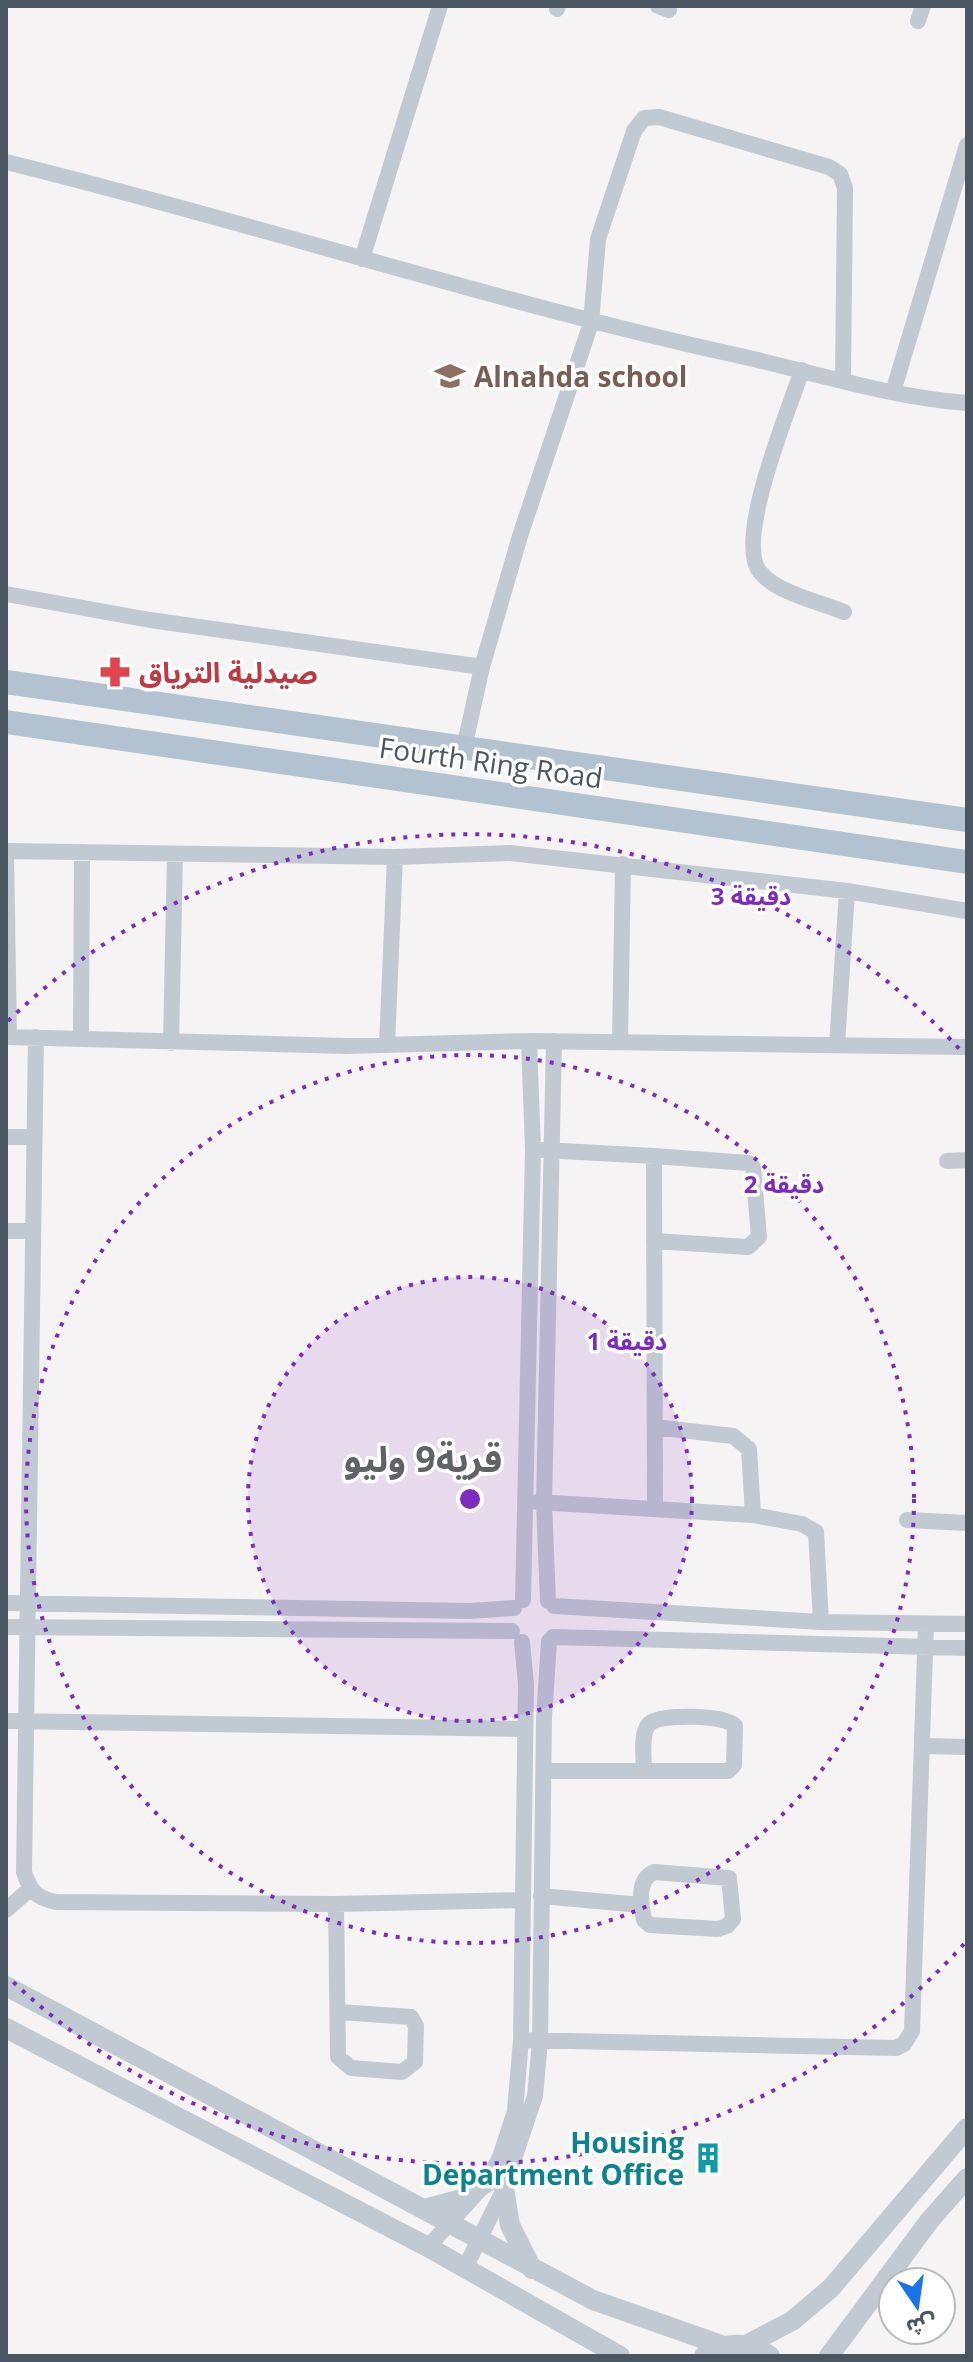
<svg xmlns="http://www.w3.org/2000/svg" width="973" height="2362" font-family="'Open Sans','Noto Sans Arabic',sans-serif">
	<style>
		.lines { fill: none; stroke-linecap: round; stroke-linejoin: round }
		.minor { stroke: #c1cad2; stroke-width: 16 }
		.tertiary { stroke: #c1cad2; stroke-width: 20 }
		.primary { stroke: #b3c2d1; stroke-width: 24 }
		.ring { fill: none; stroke: #7b2cbf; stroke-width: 4; stroke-dasharray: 4 8 }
		.labels { text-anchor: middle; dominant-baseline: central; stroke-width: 7; stroke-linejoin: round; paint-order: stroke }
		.education-label { font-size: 28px; font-weight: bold; fill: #785e54; stroke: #fff; text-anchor: start }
		.health-label { font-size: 28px; font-weight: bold; fill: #be3a42; stroke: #fff; text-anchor: start }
		.street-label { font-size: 28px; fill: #4a5661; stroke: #fff }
		.culture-label { font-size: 28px; font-weight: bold; fill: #0d838f; stroke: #fff; text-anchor: end }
		.district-label { font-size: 36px; font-weight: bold; fill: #5f6368; stroke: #fff }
		.centre { fill: #7b2cbf; stroke: #fff; stroke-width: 4 }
		.ring-label { font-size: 24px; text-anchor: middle; font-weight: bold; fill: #7b2cbf; stroke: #fff; stroke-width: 7; stroke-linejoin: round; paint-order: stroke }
	</style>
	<rect width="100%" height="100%" fill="#f5f3f3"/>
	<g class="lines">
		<!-- minor -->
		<path class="minor" d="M 658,6 L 669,10
			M 557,9 L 558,6
			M 918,21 L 923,6
			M 6,162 C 251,222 490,301 736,355 C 812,372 889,397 967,403
			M 362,259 L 440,6
			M 802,370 C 789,410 734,540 760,572 C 777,593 820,602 844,612
			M 893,392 L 967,145
			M 6,594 L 150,620 L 482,667
			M 464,748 L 482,667 L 520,536 L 591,323 L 598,239 L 634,131 L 644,118 L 659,117 L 829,167 L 840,174 L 845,188 L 843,379
			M 6,851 L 395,857 L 510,853 L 847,891 L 967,911
			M 6,851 L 9,1037
			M 6,1037 L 346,1046 L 529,1041 L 967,1047
			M 36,1037 L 24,1872 C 30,1891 36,1898 56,1902 L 336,1904 L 523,1900
			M 81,1039 L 82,852
			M 620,1042 L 623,864
			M 171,1043 L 175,854
			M 387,1045 L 395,857
			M 837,1045 L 847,891
			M 6,1137 L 34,1137
			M 543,1150 L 654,1156 L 655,1509
			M 654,1156 L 748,1163 L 753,1167 L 759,1237 L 748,1247 L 654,1241
			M 947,1161 L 967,1160
			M 6,1231 L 32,1231
			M 537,1502 L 753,1515 L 749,1449 L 733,1436 L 655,1427
			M 753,1515 L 802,1524 L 816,1532 L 821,1622
			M 907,1520 L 967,1523
			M 523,1600 L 533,1150 L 529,1041
			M 548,1601 L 544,1503 L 554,1041
			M 6,1603 L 469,1611 L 514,1608
			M 554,1606 L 821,1622 L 967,1624
			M 6,1627 L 512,1631
			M 553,1637 L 967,1648
			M 6,1721 L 524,1729
			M 922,1746 L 967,1747
			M 544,1771 L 728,1771 L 734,1765 L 735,1726 C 727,1715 659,1713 649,1724 C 640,1734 644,1756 644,1769
			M 654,1872 L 729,1878 L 733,1919 L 727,1926 L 718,1929 L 650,1925 L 644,1920 C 641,1904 636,1880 654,1872 Z
			M 541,1896 L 641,1905
			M 336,1904 L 338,2057 L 351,2068 L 402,2072 L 415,2062 L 416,2026 L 411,2017 L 339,2012
			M 6,1910 L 30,1889
			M 521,2040 L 896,2048 L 904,2044 L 912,2031 L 926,1624
			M 428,2247 L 486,2183 L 500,2157 L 515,2111 L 521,2040 L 526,1684 L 522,1642
			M 465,2268 L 504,2189 L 535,2096 L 540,2041 L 544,1719 L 549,1641"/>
		<!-- tertiary -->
		<path class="tertiary" d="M 6,1986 L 593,2300 L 724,2346
			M 6,2028 L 428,2247 L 620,2356
			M 504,2189 L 510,2225 L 532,2269
			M 424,2209 L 462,2199 L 486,2183
			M 746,2345 L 792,2321 L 831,2288 L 967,2128
			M 704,2356 C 725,2341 750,2341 770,2356
			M 829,2356 L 930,2220 L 967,2178"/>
		<!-- primary -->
		<path class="primary" d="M 6,682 L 967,820
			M 6,722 L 967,862"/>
	</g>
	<!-- distance rings -->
	<circle cx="470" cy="1499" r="222" fill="#7b2cbf" fill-opacity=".12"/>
	<g class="ring">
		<circle cx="470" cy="1499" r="222"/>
		<circle cx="470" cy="1499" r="444"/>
		<path d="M964 1944A665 665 0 0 1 8 1977M8 1021A665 665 0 0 1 964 1054"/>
	</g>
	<!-- icons -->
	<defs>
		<g id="school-bare" transform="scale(2.4)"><path d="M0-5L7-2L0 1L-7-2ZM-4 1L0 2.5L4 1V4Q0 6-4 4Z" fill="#8d6e63" stroke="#fff" stroke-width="2.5" paint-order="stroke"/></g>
		<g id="pharmacy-bare" transform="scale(2.4)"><path d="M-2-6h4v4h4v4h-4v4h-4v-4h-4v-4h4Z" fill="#e0444e" stroke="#fff" stroke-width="2.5" paint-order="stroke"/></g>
		<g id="building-bare" transform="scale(2.4)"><path d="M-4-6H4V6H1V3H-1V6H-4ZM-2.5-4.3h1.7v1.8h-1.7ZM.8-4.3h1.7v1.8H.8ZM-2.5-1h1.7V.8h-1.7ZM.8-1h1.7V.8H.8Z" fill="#0f9aa8" stroke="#fff" stroke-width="2.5" paint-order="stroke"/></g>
	</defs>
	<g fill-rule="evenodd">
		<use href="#school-bare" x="450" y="376"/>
		<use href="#pharmacy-bare" x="115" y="672"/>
		<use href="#building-bare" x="708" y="2158"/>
	</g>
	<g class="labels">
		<!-- education labels -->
		<g class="education-label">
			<text x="474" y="376">Alnahda school</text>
		</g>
		<!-- health labels -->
		<g class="health-label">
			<text x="139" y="672">صيدلية الترياق</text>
		</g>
		<!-- street labels -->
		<g class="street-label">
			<text transform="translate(491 762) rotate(8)">Fourth Ring Road</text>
		</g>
		<!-- culture labels -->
		<g class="culture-label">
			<text x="684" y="2142">Housing<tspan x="684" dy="32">Department Office</tspan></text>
		</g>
		<!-- district labels -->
		<g class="district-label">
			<text x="423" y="1458">قرية9 وليو</text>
		</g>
	</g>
	<circle cx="470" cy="1499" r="12" class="centre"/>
	<g class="ring-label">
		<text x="751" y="905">3 دقيقة</text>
		<text x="784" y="1193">2 دقيقة</text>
		<text x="627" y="1350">1 دقيقة</text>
	</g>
	<!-- border -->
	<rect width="973" height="2362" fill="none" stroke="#4a5661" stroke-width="16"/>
	<!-- north arrow -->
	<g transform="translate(917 2306) rotate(167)"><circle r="38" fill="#ffffff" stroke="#b7bbc0" stroke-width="2"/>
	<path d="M0-6L14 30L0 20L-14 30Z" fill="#1a73e8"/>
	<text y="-12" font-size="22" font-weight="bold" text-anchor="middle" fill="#4a5661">ش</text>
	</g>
</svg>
